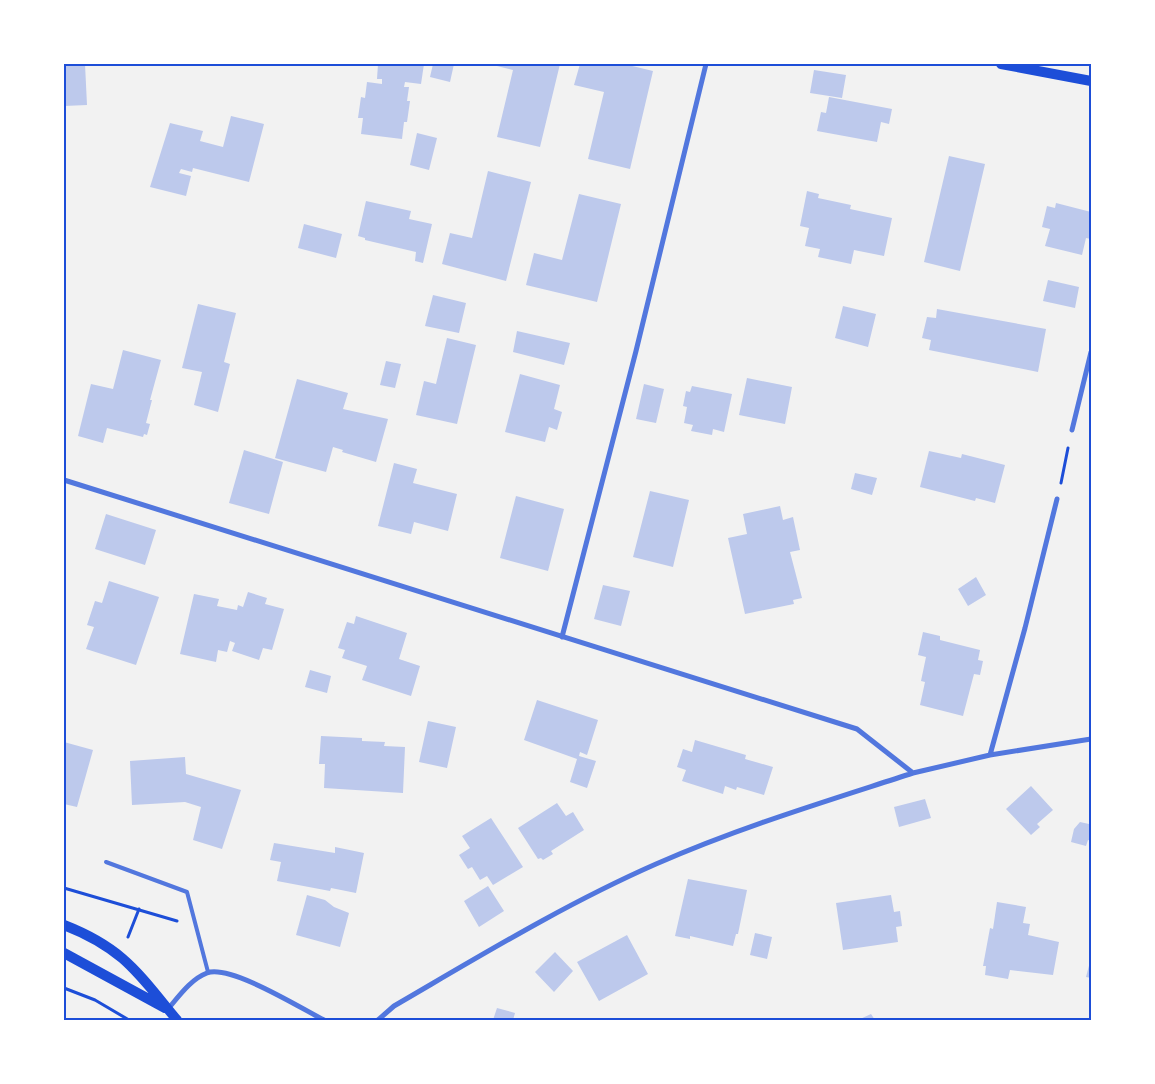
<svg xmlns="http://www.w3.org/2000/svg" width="1155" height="1084" font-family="Spectral,serif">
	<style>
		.building { fill: #bdc9ec }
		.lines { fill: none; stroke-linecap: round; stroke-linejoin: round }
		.path { stroke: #1d4ed8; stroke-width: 3 }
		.service { stroke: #5277de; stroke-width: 4 }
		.minor { stroke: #5277de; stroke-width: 5 }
		.secondary { stroke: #1d4ed8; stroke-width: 10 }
		.neatline { fill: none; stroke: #1d4ed8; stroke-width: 2 }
	</style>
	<rect width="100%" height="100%" fill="#f2f2f2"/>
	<!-- building -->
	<path class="building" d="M 64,64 L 85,64 L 87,105 L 64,106 Z
		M 378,64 L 424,64 L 421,84 L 405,82 L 404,87 L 409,87 L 407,101 L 410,101 L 407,122 L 404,122 L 402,139 L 361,134 L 363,118 L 358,118 L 361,97 L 365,98 L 367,82 L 382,84 L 382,79 L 377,79 Z
		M 433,64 L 454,64 L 450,82 L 430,77 Z
		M 489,64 L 560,64 L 540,147 L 497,137 L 513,70 Z
		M 580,64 L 624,64 L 653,71 L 630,169 L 588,159 L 604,92 L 574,85 Z
		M 814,70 L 846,75 L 842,98 L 810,93 Z
		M 829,97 L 892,109 L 889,124 L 881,122 L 877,142 L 817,131 L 821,112 L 826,113 Z
		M 231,116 L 264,124 L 249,182 L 193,168 L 192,172 L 181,169 L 179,173 L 191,176 L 186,196 L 150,187 L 170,123 L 203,131 L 200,141 L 223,147 Z
		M 417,133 L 437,138 L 429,170 L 410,165 Z
		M 949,156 L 985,164 L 960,271 L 924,262 Z
		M 488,171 L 531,182 L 506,281 L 442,264 L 450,233 L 472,238 Z
		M 807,191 L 819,194 L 818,198 L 851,205 L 850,209 L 892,218 L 884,256 L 854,250 L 851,264 L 818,257 L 820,249 L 805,246 L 809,228 L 800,226 Z
		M 579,194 L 621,204 L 597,302 L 526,285 L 534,253 L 562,260 Z
		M 366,201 L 411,211 L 409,219 L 432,224 L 423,263 L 415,261 L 416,252 L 365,240 L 365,238 L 358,236 Z
		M 1056,203 L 1091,212 L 1091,239 L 1086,238 L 1082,255 L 1045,246 L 1050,229 L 1042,227 L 1047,206 L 1055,208 Z
		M 304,224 L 342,234 L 336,258 L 298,248 Z
		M 1048,280 L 1079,287 L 1075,308 L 1043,301 Z
		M 433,295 L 466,303 L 459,333 L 425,326 Z
		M 198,304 L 236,313 L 224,362 L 230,364 L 218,412 L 194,405 L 202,372 L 182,368 Z
		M 843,306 L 876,314 L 868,347 L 835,338 Z
		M 937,309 L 1046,329 L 1038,372 L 929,350 L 931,340 L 922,338 L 927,317 L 936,318 Z
		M 517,331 L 570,343 L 564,365 L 513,352 Z
		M 447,338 L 476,345 L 457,424 L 416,415 L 424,381 L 436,384 Z
		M 123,350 L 161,360 L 150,400 L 152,400 L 146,423 L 150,424 L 147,435 L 144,434 L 143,437 L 107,428 L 103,443 L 78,436 L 91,384 L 113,389 Z
		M 386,361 L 401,364 L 395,388 L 380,385 Z
		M 520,374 L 560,385 L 554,409 L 562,412 L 557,430 L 549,427 L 545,442 L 505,432 Z
		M 747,378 L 792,387 L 785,424 L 739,415 Z
		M 297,379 L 348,393 L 343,409 L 388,419 L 376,462 L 342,452 L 343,450 L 333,447 L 326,472 L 275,458 Z
		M 644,384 L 664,389 L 656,423 L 636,419 Z
		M 692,386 L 732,394 L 724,432 L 713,429 L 712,435 L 691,431 L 693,425 L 684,423 L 687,407 L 683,406 L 686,391 L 690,392 Z
		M 244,450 L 283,462 L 269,514 L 229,503 Z
		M 929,451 L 961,458 L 962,454 L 1005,465 L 995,503 L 976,498 L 975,501 L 920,487 Z
		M 394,463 L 417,469 L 413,483 L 457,494 L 448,531 L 414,522 L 411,534 L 378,526 Z
		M 855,473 L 877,478 L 872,495 L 851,489 Z
		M 650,491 L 689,500 L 673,567 L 633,557 Z
		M 516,496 L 564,509 L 548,571 L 500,558 Z
		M 780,506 L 783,520 L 793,517 L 800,550 L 790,552 L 802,598 L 793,600 L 794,604 L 745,614 L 728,538 L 747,534 L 743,514 Z
		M 106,514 L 156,530 L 145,565 L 95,549 Z
		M 976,577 L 986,595 L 968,606 L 958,589 Z
		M 109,581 L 159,597 L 136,665 L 86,649 L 94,627 L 87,625 L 95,601 L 102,603 Z
		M 603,585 L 630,591 L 621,626 L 594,619 Z
		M 248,592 L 267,598 L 265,604 L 284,609 L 272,650 L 263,648 L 259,660 L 232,651 L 235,643 L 230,641 L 227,652 L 218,650 L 216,662 L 180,654 L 194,594 L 219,599 L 217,606 L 237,610 L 238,605 L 243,607 Z
		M 356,616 L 407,633 L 399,659 L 420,666 L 411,696 L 362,680 L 367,666 L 342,658 L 345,650 L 338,648 L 347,622 L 354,624 Z
		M 923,632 L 940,636 L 940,640 L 980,650 L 978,660 L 983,661 L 980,675 L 974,674 L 963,716 L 920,705 L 925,682 L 921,681 L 926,657 L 918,655 Z
		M 310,670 L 331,676 L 327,693 L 305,687 Z
		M 537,700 L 598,720 L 587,755 L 580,752 L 579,756 L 596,761 L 587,788 L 570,782 L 577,759 L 524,740 Z
		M 428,721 L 456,727 L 447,768 L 419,762 Z
		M 321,736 L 362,738 L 362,741 L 385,742 L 384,746 L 405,747 L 403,793 L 324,788 L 325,764 L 319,764 Z
		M 695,740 L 746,755 L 745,759 L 773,767 L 764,795 L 737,787 L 736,790 L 725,786 L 723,794 L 682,781 L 686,770 L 677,767 L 683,749 L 692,752 Z
		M 64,742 L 93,750 L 77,807 L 64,804 Z
		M 185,757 L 186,774 L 241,790 L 222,849 L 193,840 L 201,807 L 185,802 L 132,805 L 130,761 Z
		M 1031,786 L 1053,810 L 1037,824 L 1040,827 L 1031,835 L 1006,809 Z
		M 925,799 L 931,818 L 899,827 L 894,807 Z
		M 557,803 L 566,816 L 573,812 L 584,830 L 551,851 L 553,854 L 543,860 L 541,858 L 538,859 L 518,828 Z
		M 491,818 L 523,867 L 493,885 L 487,876 L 480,880 L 472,867 L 468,869 L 459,855 L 470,848 L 462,836 Z
		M 1091,818 L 1091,841 L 1088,840 L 1086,846 L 1071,842 L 1074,829 L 1080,822 L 1089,824 Z
		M 274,843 L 335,853 L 335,847 L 364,853 L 356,893 L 331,888 L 330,891 L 277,881 L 281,862 L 270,860 Z
		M 688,879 L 747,890 L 738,934 L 736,934 L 733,946 L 690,936 L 690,939 L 675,936 Z
		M 488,886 L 504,911 L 479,927 L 464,901 Z
		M 307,895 L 325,900 L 334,907 L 349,913 L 340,947 L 296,935 Z
		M 891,895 L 894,912 L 900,911 L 902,926 L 896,927 L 898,942 L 843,950 L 836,903 Z
		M 997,902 L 1026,907 L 1023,923 L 1030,924 L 1028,935 L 1059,942 L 1053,975 L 1010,970 L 1008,979 L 985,975 L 986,966 L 983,966 L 990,928 L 993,929 Z
		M 755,933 L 772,937 L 767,959 L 750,955 Z
		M 627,935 L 648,974 L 599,1001 L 577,962 Z
		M 555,952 L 573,971 L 554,992 L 535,972 Z
		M 1091,958 L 1091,978 L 1086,977 Z
		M 497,1008 L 515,1013 L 513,1020 L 493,1020 Z
		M 871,1014 L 875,1020 L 858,1020 Z"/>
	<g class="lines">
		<!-- path -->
		<path class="path" d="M 1061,483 L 1068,448
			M 64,888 L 177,921
			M 128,937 L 139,909
			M 64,988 L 95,1000 L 129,1020"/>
		<!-- service -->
		<path class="service" d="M 106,862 L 187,892 L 208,972"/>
		<!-- minor -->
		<path class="minor" d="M 1072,430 L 1091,352
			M 64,480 L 857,729 L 913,773 L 990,755 L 1091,739
			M 562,637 L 636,351 L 706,64
			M 990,755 L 1025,628 L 1057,499
			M 168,1009 C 179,996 191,979 207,973 C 230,964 302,1009 324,1020
			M 378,1020 L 394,1006 C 480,956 565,904 656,864 C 740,827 827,801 913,773"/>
		<!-- secondary -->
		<path class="secondary" d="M 1001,64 L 1091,81
			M 64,925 C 123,948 138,973 177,1020
			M 64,953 L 165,1008"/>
	</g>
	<!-- border -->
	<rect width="1155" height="1084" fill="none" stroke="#ffffff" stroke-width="130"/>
	<rect x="65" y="65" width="1025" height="954" class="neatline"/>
</svg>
